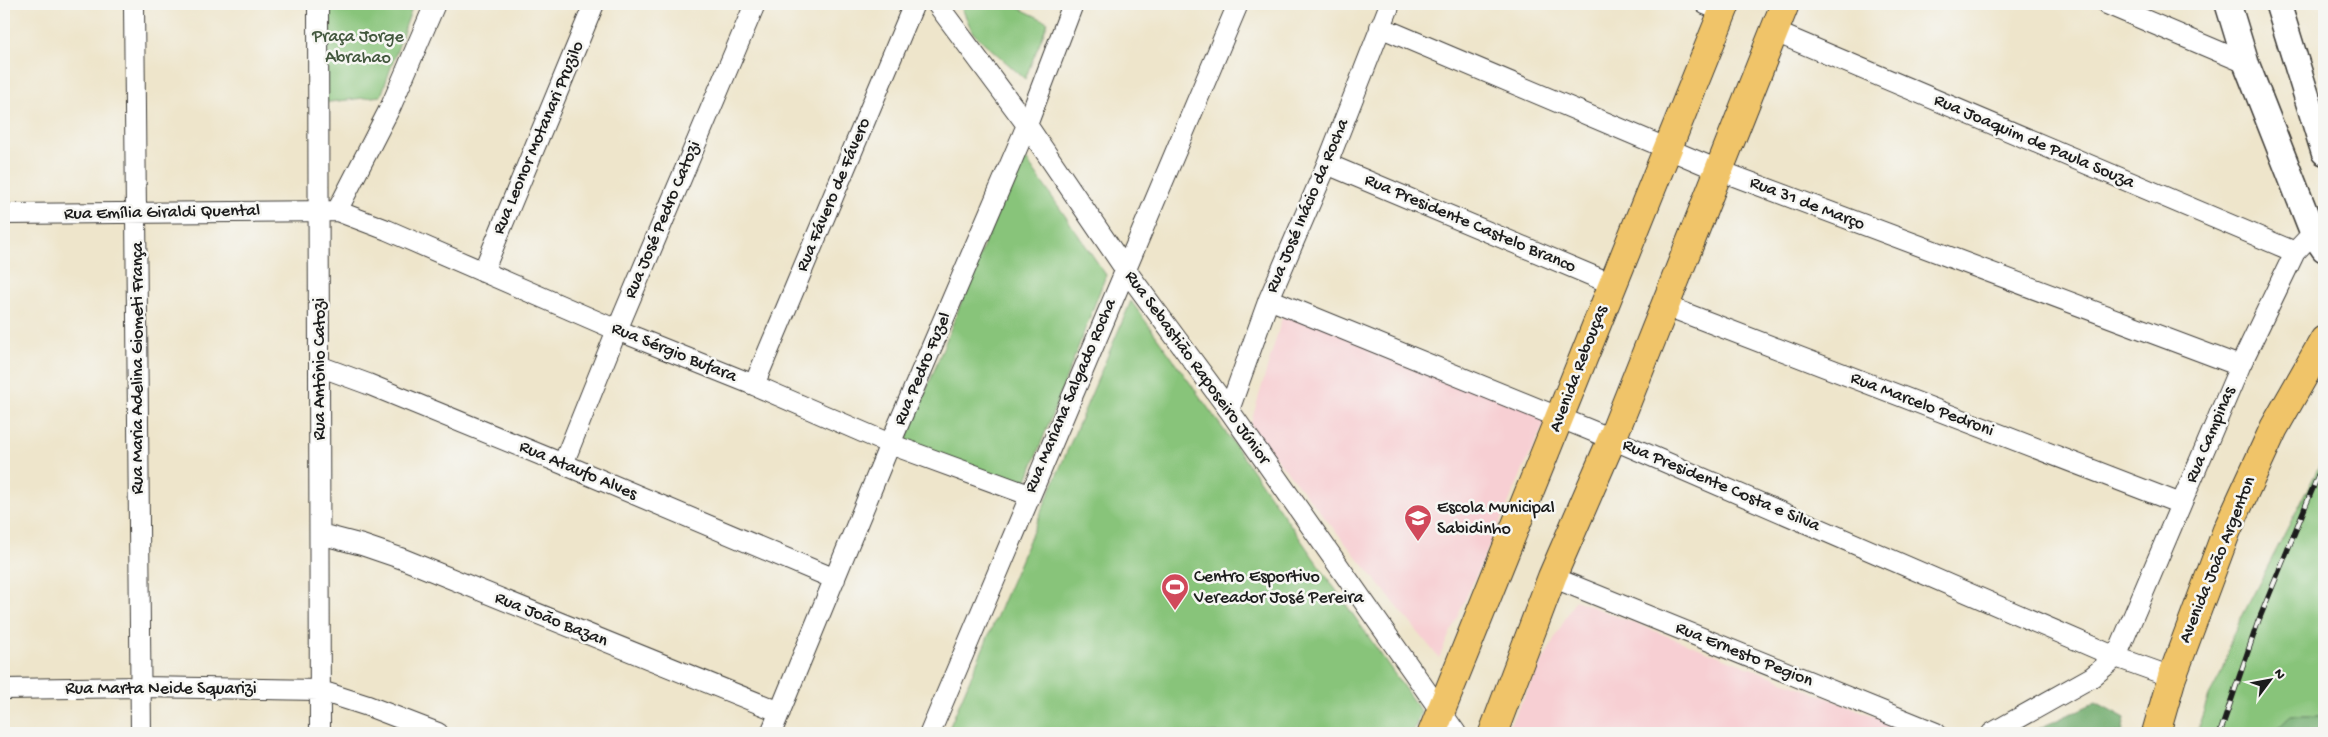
<svg xmlns="http://www.w3.org/2000/svg" width="2328" height="737" font-family="'Gochi Hand',sans-serif">
	<style>
		.built { fill: #f7cfd3 }
		.green { fill: #88c47a; stroke: #52704b }
		.forest { fill: #6eaa6a; stroke: #456343 }
		.lines { fill: none; stroke-linecap: round; stroke-linejoin: round }
		.minor-casing { stroke: #3c3a36; stroke-width: 22 }
		.tertiary-casing { stroke: #3c3a36; stroke-width: 28 }
		.primary-casing { stroke: #3c3a36; stroke-width: 30 }
		.minor { stroke: #fff; stroke-width: 20 }
		.tertiary { stroke: #fff; stroke-width: 25 }
		.primary { stroke: #f0c469; stroke-width: 28 }
		.rail-casing { stroke: #1c1c1c; stroke-width: 5.5 }
		.rail { stroke: #f6f6f2; stroke-width: 4; stroke-dasharray: 11; stroke-linecap: butt }
		.labels { text-anchor: middle; dominant-baseline: central; stroke-width: 5; stroke-linejoin: round; paint-order: stroke }
		.park-label { font-size: 18px; fill: #42573d; stroke: #f6f6f2 }
		.street-label { font-size: 18px; fill: #1c1c1c; stroke: #f6f6f2 }
		.poi-label { font-size: 18px; fill: #1c1c1c; stroke: #f6f6f2; text-anchor: start }
	</style>
	<rect width="100%" height="100%" fill="#f6f6f2"/>
	<filter id="ink" filterUnits="userSpaceOnUse"><feTurbulence type="fractalNoise" baseFrequency=".02" numOctaves="2"/><feDisplacementMap in="SourceGraphic" scale="10" xChannelSelector="R" yChannelSelector="G"/><feConvolveMatrix kernelMatrix="1 2 1 2 8 2 1 2 1" color-interpolation-filters="sRGB"/></filter>
	<filter id="wash" filterUnits="userSpaceOnUse"><feTurbulence type="fractalNoise" baseFrequency=".0096" numOctaves="4" result="noise"/><feDisplacementMap in="SourceGraphic" scale="20" xChannelSelector="R" yChannelSelector="G"/><feGaussianBlur stdDeviation="1.12" result="paint"/><feColorMatrix in="noise" values="0 0 0 0 0 0 0 0 0 0 0 0 0 0 0 0 0 1.4 0 .05"/><feComposite in="paint" operator="in"/></filter>
	<g filter="url(#wash)">
		<rect width="100%" height="100%" fill="#eee5cb"/>
		<!-- built -->
		<path class="built" d="M 1285,308 L 1547,417 L 1439,658 L 1250,426 Z
			M 1575,600 L 1913,731 L 1910,733 L 1505,733 Z"/>
		<!-- green -->
		<path class="green" d="M 960,4 L 1010,4 L 1048,22 L 1025,79 L 973,33 Z
			M 413,5 L 381,96 L 321,103 L 320,11 Z
			M 1021,152 L 1106,275 L 1025,485 L 904,446 Z
			M 1131,301 L 1234,444 L 1421,712 L 1413,733 L 947,733 Z
			M 2324,457 L 2324,716 L 2291,716 L 2272,733 L 2196,733 L 2209,696 L 2224,668 L 2231,638 Z"/>
		<!-- forest -->
		<path class="forest" d="M 2096,702 L 2125,718 L 2122,733 L 2029,733 Z
			M 2291,716 L 2324,716 L 2324,733 L 2272,733 Z"/>
	</g>
	<g filter="url(#ink)">
		<g class="lines">
			<!-- minor casing -->
			<g class="minor-casing">
				<path id="minor" d="M 134,4 L 141,733
					M 318,4 L 320,733
					M 937,4 L 1027,125 L 1125,269 L 1229,410 L 1456,733
					M 1705,4 L 1722,11
					M 2107,4 L 2246,63
					M 1380,27 L 1718,170 L 2240,366
					M 1773,31 L 2295,252
					M 1327,164 L 1612,284
					M 337,211 L 391,106 L 435,4
					M 4,214 L 337,211 L 387,230 L 617,330 L 754,385 L 890,444 L 1029,495
					M 483,272 L 594,4
					M 1269,299 L 1612,439 L 2116,657 L 2172,677
					M 1664,305 L 2181,504
					M 319,366 L 368,384 L 563,464 L 835,579
					M 754,385 L 914,4
					M 1229,410 L 1269,299 L 1327,164 L 1390,4
					M 563,464 L 617,330 L 755,4
					M 320,534 L 362,545 L 403,559 L 780,712
					M 1552,577 L 1936,733
					M 4,689 L 141,687 L 318,690 L 368,706 L 438,733
					M 771,733 L 890,444 L 1027,125 L 1073,4
					M 930,733 L 1238,4
					M 1992,733 L 2092,677 L 2116,657 L 2240,366 L 2295,252 L 2313,233 L 2324,224"/>
			</g>
			<!-- tertiary casing -->
			<g class="tertiary-casing">
				<path id="tertiary" d="M 2228,4 L 2246,63 L 2313,233 L 2324,249
					M 2278,4 L 2324,152"/>
			</g>
			<!-- primary casing -->
			<g class="primary-casing">
				<path id="primary" d="M 1432,733 L 1726,4
					M 1493,733 L 1552,577 L 1612,439 L 1785,4
					M 2156,733 L 2172,677 L 2227,530 L 2274,428 L 2324,340"/>
			</g>
			<!-- minor -->
			<use href="#minor" class="minor"/>
			<!-- tertiary -->
			<use href="#tertiary" class="tertiary"/>
			<!-- primary -->
			<use href="#primary" class="primary"/>
			<!-- rail casing -->
			<g class="rail-casing">
				<path id="rail" d="M 2220,733 L 2258,622 L 2324,461"/>
			</g>
			<!-- rail -->
			<use href="#rail" class="rail"/>
		</g>
	</g>
	<!-- icons -->
	<defs>
		<g id="school-pin" transform="scale(1.4375)"><path d="M0 17L-7.5 6A9.5 9.5 0 1 1 7.5 6Z" fill="#d1495b" stroke="#f6f6f2"/><path d="M0-5L7-2L0 1L-7-2ZM-4 1L0 2.5L4 1V4Q0 6-4 4Z" fill="#fff"/></g>
		<g id="stadium-pin" transform="scale(1.4375)"><path d="M0 17L-7.5 6A9.5 9.5 0 1 1 7.5 6Z" fill="#d1495b" stroke="#f6f6f2"/><path d="M0-5a6.5 5 0 1 0 0 10a6.5 5 0 1 0 0-10ZM-3.5-1.8h7v3.6h-7Z" fill="#fff"/></g>
	</defs>
	<g fill-rule="evenodd">
		<use href="#school-pin" x="1418" y="518"/>
		<use href="#stadium-pin" x="1175" y="587"/>
	</g>
	<g class="labels">
		<!-- park labels -->
		<g class="park-label">
			<text x="358" y="37">Praça Jorge<tspan x="358" dy="21">Abrahao</tspan></text>
		</g>
		<!-- street labels -->
		<g class="street-label">
			<text transform="translate(539 138) rotate(-67)">Rua Leonor Motanari Pruzilo</text>
			<text transform="translate(2034 142) rotate(23)">Rua Joaquim de Paula Souza</text>
			<text transform="translate(834 195) rotate(-67)">Rua Fávero de Fávero</text>
			<text transform="translate(1807 204) rotate(21)">Rua 31 de Março</text>
			<text transform="translate(1308 206) rotate(-67)">Rua José Inácio da Rocha</text>
			<text transform="translate(162 213) rotate(-1)">Rua Emília Giraldi Quental</text>
			<text transform="translate(663 220) rotate(-67)">Rua José Pedro Catozi</text>
			<text transform="translate(1470 224) rotate(23)">Rua Presidente Castelo Branco</text>
			<text transform="translate(674 353) rotate(22)">Rua Sérgio Bufara</text>
			<text transform="translate(138 368) rotate(-90)">Rua Maria Adelina Giometi França</text>
			<text transform="translate(1197 368) rotate(54)">Rua Sebastião Raposeiro Júnior</text>
			<text transform="translate(320 369) rotate(-90)">Rua Antônio Catozi</text>
			<text transform="translate(923 369) rotate(-67)">Rua Pedro Fuzel</text>
			<text transform="translate(1579 369) rotate(-69)">Avenida Rebouças</text>
			<text transform="translate(1071 396) rotate(-67)">Rua Mariana Salgado Rocha</text>
			<text transform="translate(1922 405) rotate(21)">Rua Marcelo Pedroni</text>
			<text transform="translate(2211 435) rotate(-67)">Rua Campinas</text>
			<text transform="translate(578 471) rotate(23)">Rua Ataufo Alves</text>
			<text transform="translate(1721 486) rotate(23)">Rua Presidente Costa e Silva</text>
			<text transform="translate(2218 560) rotate(-68)">Avenida João Argenton</text>
			<text transform="translate(551 620) rotate(22)">Rua João Bazan</text>
			<text transform="translate(1744 655) rotate(22)">Rua Ernesto Pegion</text>
			<text x="161" y="689">Rua Marta Neide Squarizi</text>
		</g>
		<!-- poi labels -->
		<g class="poi-label">
			<text x="1437" y="508">Escola Municipal<tspan x="1437" dy="21">Sabidinho</tspan></text>
			<text x="1194" y="577">Centro Esportivo<tspan x="1194" dy="21">Vereador José Pereira</tspan></text>
		</g>
	</g>
	<!-- margin -->
	<rect width="2328" height="737" fill="none" stroke="#f6f6f2" stroke-width="20"/>
	<!-- north arrow -->
	<g transform="translate(2270 680) rotate(58)" stroke="#f6f6f2" stroke-width="4" paint-order="stroke">
	<path d="M0-4L9 19L0 12L-9 19Z" fill="#1c1c1c"/>
	<text y="-8" font-size="14" font-weight="bold" text-anchor="middle" fill="#1c1c1c">N</text>
	</g>
</svg>
